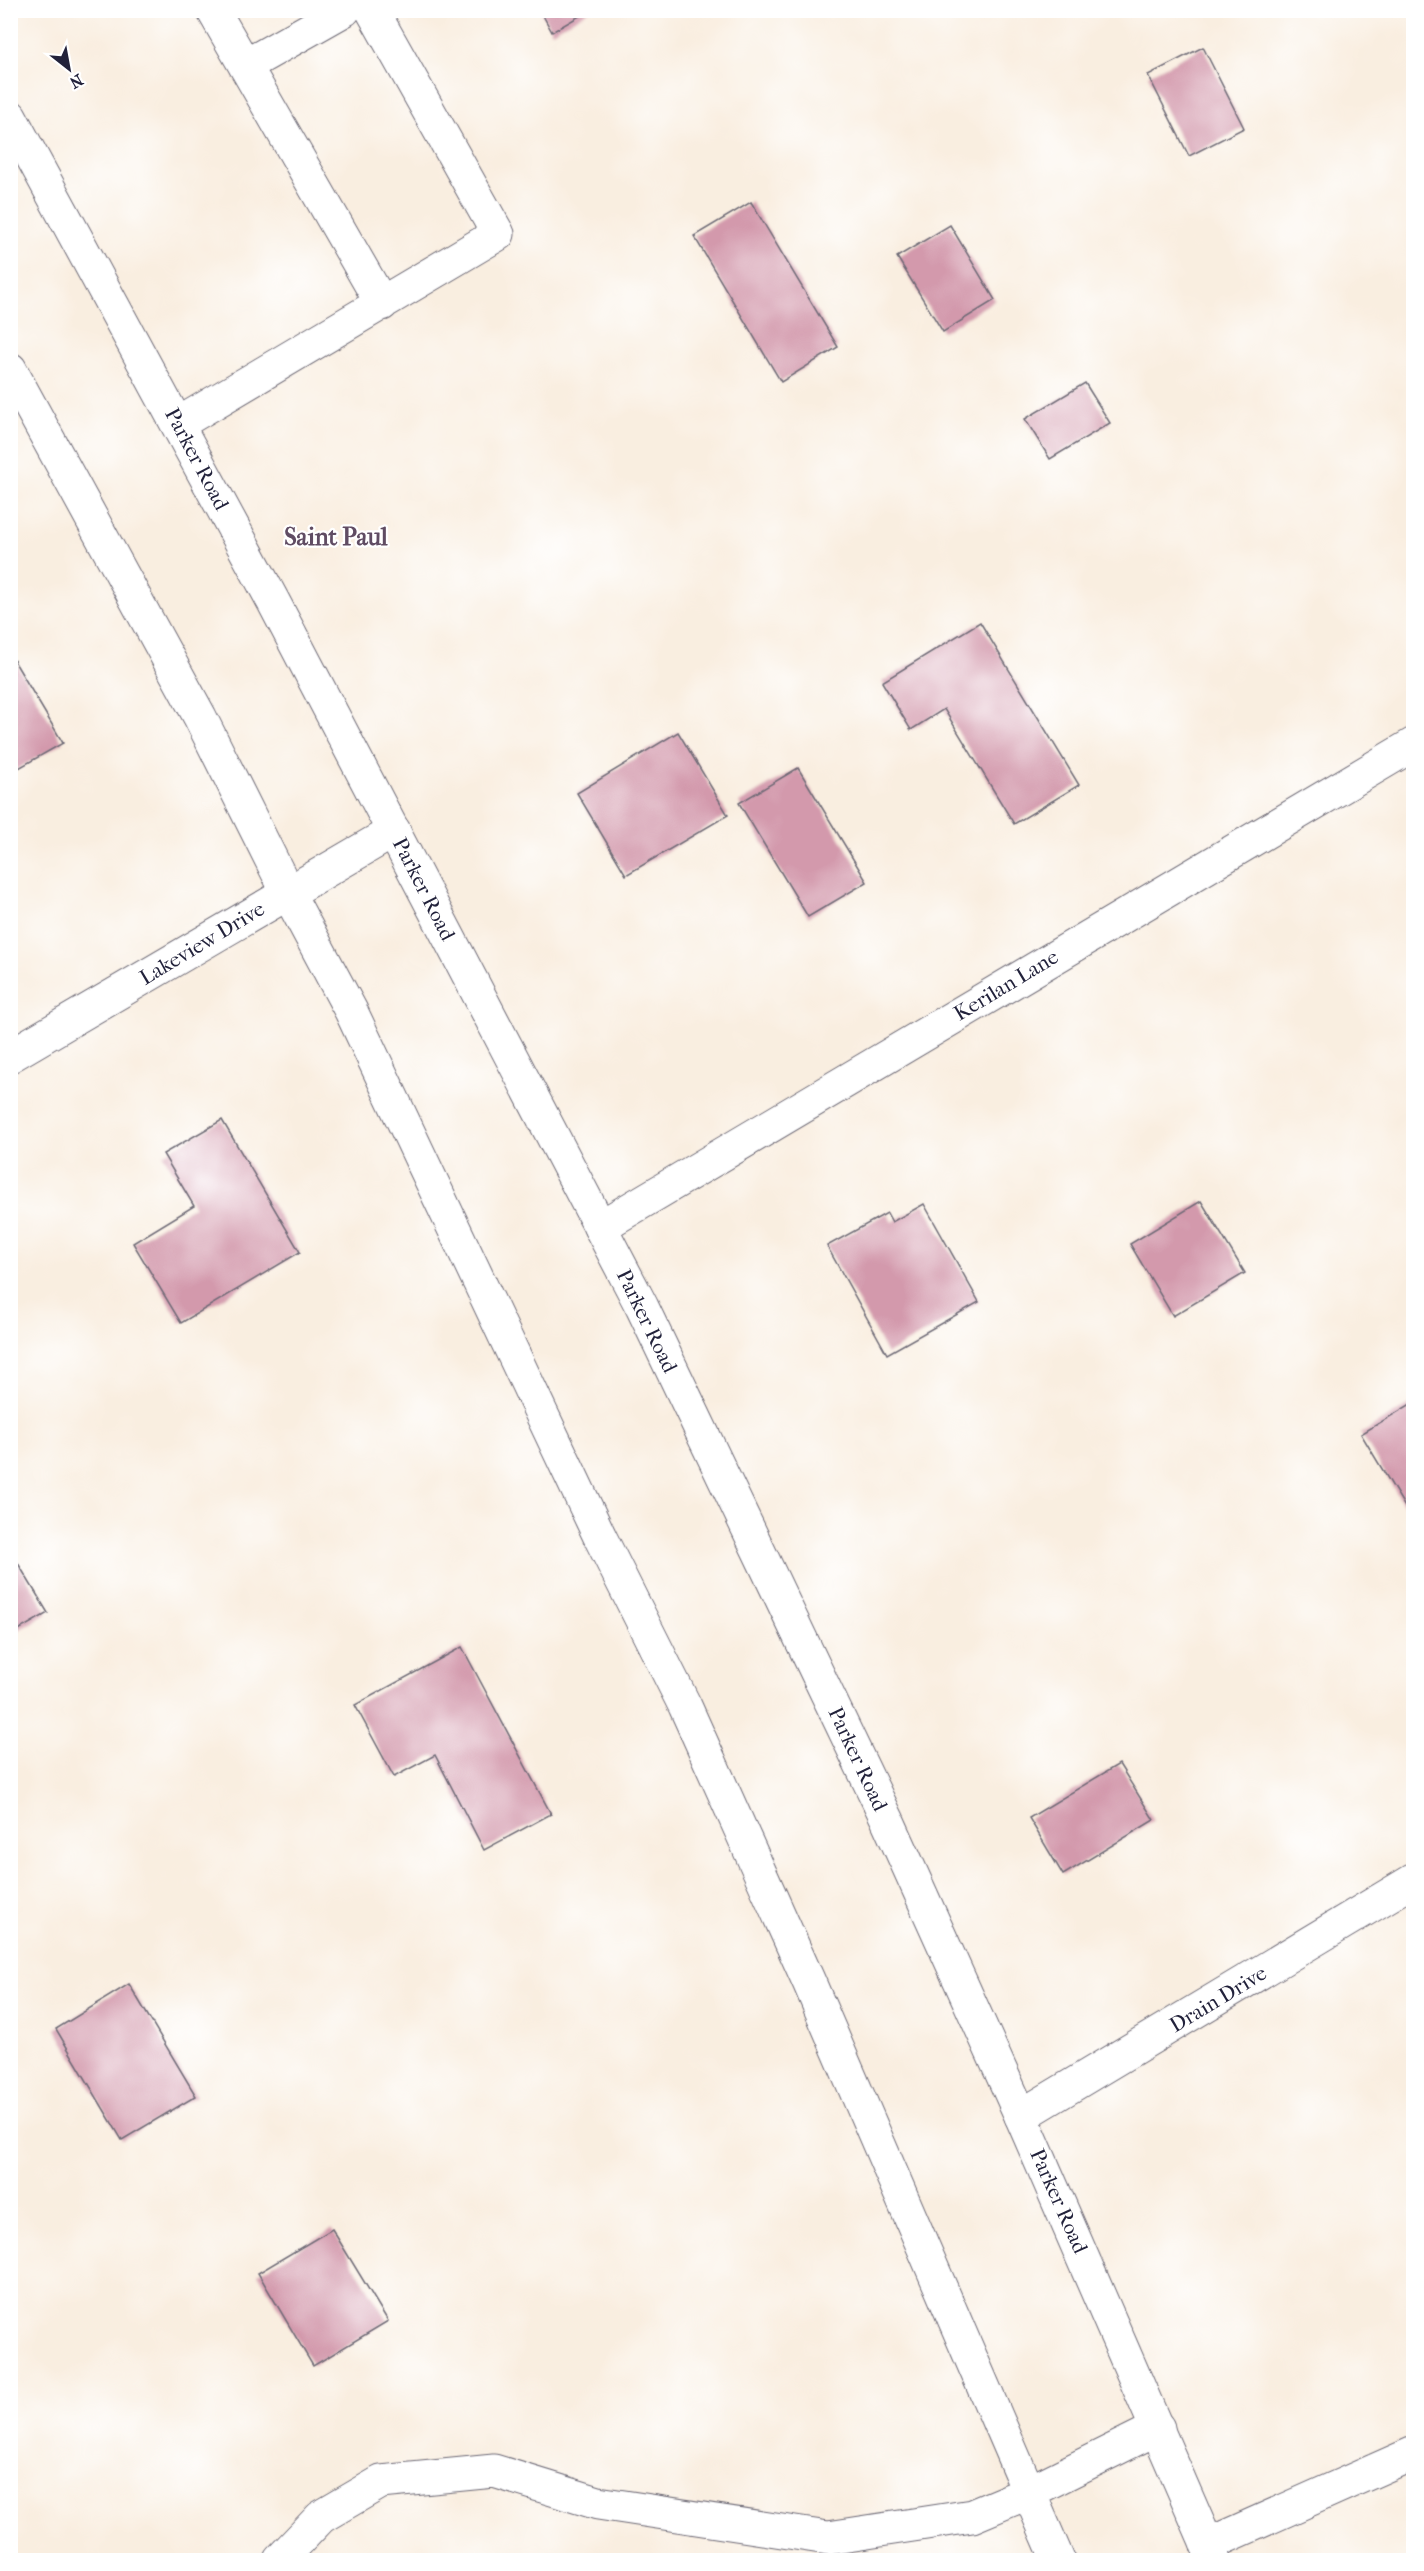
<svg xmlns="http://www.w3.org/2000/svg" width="1424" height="2571" font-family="'IM FELL French Canon',serif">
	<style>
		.building { fill: #d399ac }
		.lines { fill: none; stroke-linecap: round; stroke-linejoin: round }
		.minor-casing { stroke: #6d6975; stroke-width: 35 }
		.major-casing { stroke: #6d6975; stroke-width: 35 }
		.minor { stroke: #fff; stroke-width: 33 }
		.major { stroke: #fff; stroke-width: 33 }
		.labels { text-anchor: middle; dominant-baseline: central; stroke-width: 4.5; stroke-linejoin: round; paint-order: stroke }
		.street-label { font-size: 21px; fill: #22223b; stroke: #fff }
		.quarter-label { font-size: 24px; font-weight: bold; fill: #604c63; stroke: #fff }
	</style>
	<rect width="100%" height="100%" fill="#fff"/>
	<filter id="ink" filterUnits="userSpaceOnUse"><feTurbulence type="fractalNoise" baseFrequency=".0167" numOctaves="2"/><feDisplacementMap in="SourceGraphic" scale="12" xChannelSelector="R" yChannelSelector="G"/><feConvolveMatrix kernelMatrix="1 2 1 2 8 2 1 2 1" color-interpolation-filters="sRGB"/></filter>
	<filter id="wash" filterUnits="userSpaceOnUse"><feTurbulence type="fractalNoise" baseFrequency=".008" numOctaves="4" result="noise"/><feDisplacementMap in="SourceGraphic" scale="24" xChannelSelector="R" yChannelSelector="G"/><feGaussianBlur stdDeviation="1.35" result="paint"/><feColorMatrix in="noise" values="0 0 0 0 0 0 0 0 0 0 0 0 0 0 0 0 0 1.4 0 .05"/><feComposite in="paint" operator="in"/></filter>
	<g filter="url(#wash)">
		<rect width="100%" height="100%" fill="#f9eee0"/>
		<g id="blocks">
			<!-- building -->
			<path class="building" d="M 540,10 L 590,10 L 552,32 Z
				M 1203,47 L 1244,128 L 1189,156 L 1148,75 Z
				M 751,202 L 838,347 L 781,382 L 694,236 Z
				M 950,225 L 995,300 L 943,332 L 897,257 Z
				M 1085,383 L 1110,423 L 1050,459 L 1025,419 Z
				M 980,622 L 1079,785 L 1014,824 L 944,709 L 911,730 L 882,682 Z
				M 10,654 L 63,743 L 10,773 Z
				M 678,732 L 728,815 L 626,875 L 577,793 Z
				M 798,768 L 867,882 L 808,917 L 739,803 Z
				M 222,1120 L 300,1252 L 181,1323 L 133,1243 L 194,1206 L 163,1154 Z
				M 1201,1201 L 1245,1273 L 1173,1316 L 1130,1244 Z
				M 924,1204 L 979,1302 L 887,1354 L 827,1246 L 887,1213 L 892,1222 Z
				M 1414,1402 L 1414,1522 L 1361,1434 Z
				M 10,1550 L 48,1613 L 10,1635 Z
				M 462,1647 L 551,1814 L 484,1850 L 435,1755 L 394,1777 L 355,1705 Z
				M 1119,1764 L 1154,1820 L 1063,1875 L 1029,1818 Z
				M 129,1984 L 196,2096 L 122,2140 L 56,2029 Z
				M 332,2229 L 388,2321 L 313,2366 L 258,2273 Z"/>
		</g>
	</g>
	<g filter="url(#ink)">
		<use href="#blocks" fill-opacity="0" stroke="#6d6975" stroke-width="1.5"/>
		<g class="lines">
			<!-- minor casing -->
			<g class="minor-casing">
				<path id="minor" d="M 213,10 L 382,304
					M 245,66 L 344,10
					M 178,424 L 498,234 L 372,10
					M 10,1056 L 394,831
					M 600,1227 L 1414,744
					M 1021,2116 L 1414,1880
					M 1207,2545 L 1414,2453
					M 280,2560 L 321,2517 L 381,2482 L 494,2471 L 598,2503 L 828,2538 L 972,2516 L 1027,2493 L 1158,2428"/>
			</g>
			<!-- major casing -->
			<g class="major-casing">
				<path id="major" d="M 10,116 L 273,601 L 642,1307 L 887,1819 L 1021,2116 L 1214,2560
					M 10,369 L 200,717 L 288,893 L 351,1011 L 600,1537 L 685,1706 L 809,1982 L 1058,2560"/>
			</g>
			<!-- minor -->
			<use href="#minor" class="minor"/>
			<!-- major -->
			<use href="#major" class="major"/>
		</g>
	</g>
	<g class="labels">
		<!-- street labels -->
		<g class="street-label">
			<text transform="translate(197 459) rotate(62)">Parker Road</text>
			<text transform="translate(424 889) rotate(63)">Parker Road</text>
			<text transform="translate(202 943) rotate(-31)">Lakeview Drive</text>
			<text transform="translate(1006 985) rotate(-31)">Kerilan Lane</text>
			<text transform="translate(647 1321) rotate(64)">Parker Road</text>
			<text transform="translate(858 1759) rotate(65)">Parker Road</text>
			<text transform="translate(1218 1999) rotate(-31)">Drain Drive</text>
			<text transform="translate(1059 2201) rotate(66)">Parker Road</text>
		</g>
		<!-- quarter labels -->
		<g class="quarter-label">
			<text x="336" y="537">Saint Paul</text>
		</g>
	</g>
	<!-- margin -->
	<rect width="1424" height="2571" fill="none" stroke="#fff" stroke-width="36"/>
	<!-- north arrow -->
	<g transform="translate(69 69) rotate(149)" stroke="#ffffff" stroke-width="4.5" paint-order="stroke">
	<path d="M0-4.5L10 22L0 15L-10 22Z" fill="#22223b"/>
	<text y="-9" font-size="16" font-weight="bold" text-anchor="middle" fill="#22223b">N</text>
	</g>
</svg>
